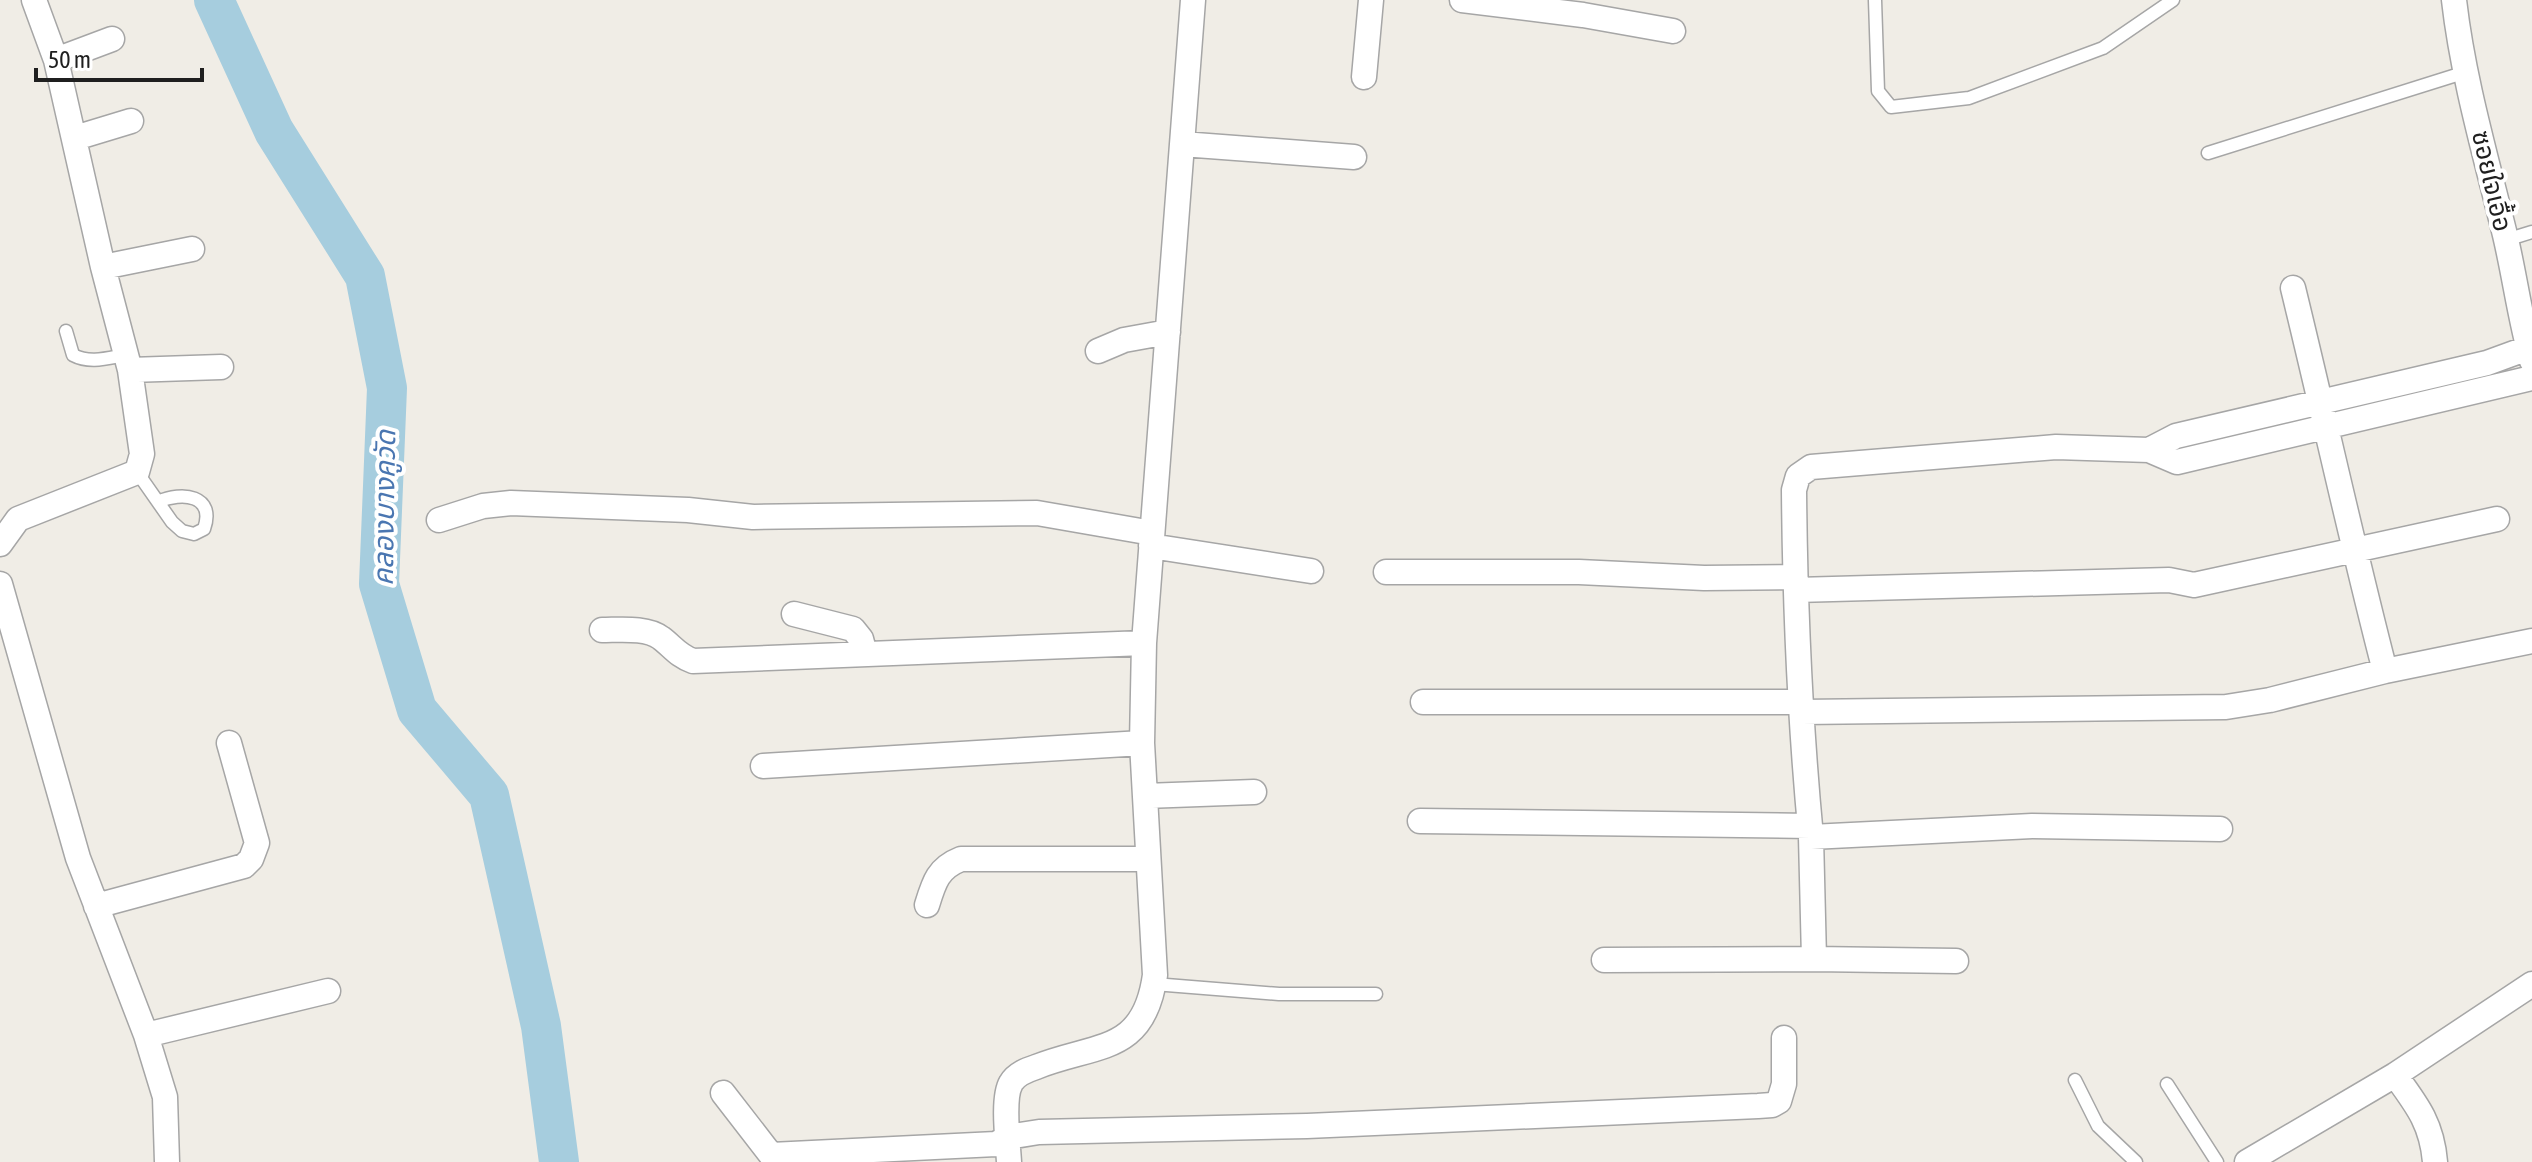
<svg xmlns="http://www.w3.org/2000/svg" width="2532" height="1162" font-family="'Asap Condensed','Noto Sans Thai',sans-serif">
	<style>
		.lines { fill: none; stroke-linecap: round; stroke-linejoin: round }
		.river { stroke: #a6cdde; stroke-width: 40 }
		.service-casing { stroke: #a6a6a6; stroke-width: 15 }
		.minor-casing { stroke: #a6a6a6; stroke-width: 27 }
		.service { stroke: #fff; stroke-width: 12 }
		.minor { stroke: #fff; stroke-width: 24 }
		.labels { text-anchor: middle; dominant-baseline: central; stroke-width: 8; stroke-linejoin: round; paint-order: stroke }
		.street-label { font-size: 26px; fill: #1f1f1f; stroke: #fff }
		.water-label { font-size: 28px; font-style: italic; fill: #4a76b1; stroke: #fff }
	</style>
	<rect width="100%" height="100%" fill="#f0ede6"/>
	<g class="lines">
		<!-- river -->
		<path class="river" d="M 214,0 L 274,131 L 365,276 L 387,388 L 379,584 L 417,710 L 489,795 L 541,1026 L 559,1162"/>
		<!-- service casing -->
		<g class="service-casing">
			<path id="service" d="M 1875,0 L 1878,91 L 1891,107 L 1969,98 L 2103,48 L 2173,0
				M 2208,153 L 2466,72
				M 2506,240 L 2532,232
				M 66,331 L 73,355 C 90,364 108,358 126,355
				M 137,472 L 172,522 L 182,531 L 194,534 L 204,529 C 216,495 182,491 158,502
				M 1154,984 L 1279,994 L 1376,994
				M 2075,1080 L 2098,1126 L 2136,1162
				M 2167,1084 L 2217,1162"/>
		</g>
		<!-- minor casing -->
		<g class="minor-casing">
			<path id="minor" d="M 1462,0 L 1583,15 L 1673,31
				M 2454,0 C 2463,79 2486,157 2505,235 C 2515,277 2520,319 2532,361
				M 56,60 L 112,39
				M 1364,77 L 1371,0
				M 75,138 L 131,121
				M 1182,144 L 1354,157
				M 103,267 L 192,249
				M 2293,288 C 2324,415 2352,544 2385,671
				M 1098,351 L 1124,340 L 1168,332
				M 130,370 L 221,367
				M 2149,450 L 2176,436 L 2487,363 L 2528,348
				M 439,520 L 483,506 L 511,503 L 688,510 L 753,517 L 1037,513 L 1152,533
				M 0,544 L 18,519 L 137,472 L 142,454 L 130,370 L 103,267 L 56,60 L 34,0
				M 1151,546 L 1311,571
				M 1386,572 L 1579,572 L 1704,578 L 1795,577
				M 0,584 L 78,858 L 146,1035 L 165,1097 L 167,1162
				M 1796,590 L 2169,580 L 2194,585 L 2497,519
				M 794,614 L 853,629 L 861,639 L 865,654
				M 602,630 C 620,630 647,627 661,638 C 672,646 678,656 693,661 L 1144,643
				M 1423,702 L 1801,702
				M 1802,712 L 2226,707 L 2270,700 L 2385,671 L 2532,641
				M 763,766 L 1142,743
				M 1145,796 L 1254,792
				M 1420,821 L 1810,826
				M 2220,829 L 2032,826 L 1811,837 C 1800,722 1795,606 1794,490 L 1798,476 L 1811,467 L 2056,447 L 2149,450 L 2177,462 L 2532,378
				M 927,905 C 934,882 938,868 961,859 L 1148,859
				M 96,906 L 244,866 L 251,859 L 257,843 L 229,743
				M 1814,959 L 1956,961
				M 1604,960 L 1814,959 L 1811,837
				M 146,1035 L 328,991
				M 2395,1075 C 2417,1105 2432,1124 2435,1162
				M 723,1093 L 771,1155 L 996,1144 L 1008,1137 L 1039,1132 L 1307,1126 L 1758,1106 L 1772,1105 L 1779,1101 L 1784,1084 L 1784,1038
				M 1009,1162 C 1008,1143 1002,1098 1011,1083 C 1016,1074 1027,1070 1036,1067 C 1096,1043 1144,1055 1155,975 L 1142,743 L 1144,643 L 1193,0
				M 2247,1162 L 2395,1075 L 2532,984"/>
		</g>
		<!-- service -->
		<use href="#service" class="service"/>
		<!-- minor -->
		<use href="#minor" class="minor"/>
	</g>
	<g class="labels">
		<!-- street labels -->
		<g class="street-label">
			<text transform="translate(2492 181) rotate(77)">ซอยใจเอื้อ</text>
		</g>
		<!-- water labels -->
		<g class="water-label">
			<text transform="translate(384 508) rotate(-89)">คลองบางคูวัด</text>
		</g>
	</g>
	<!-- scale -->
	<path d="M36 68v12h166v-12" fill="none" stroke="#1f1f1f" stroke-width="4"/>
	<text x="48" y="68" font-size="24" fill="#1f1f1f" stroke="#ffffff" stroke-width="6" paint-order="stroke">50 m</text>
</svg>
